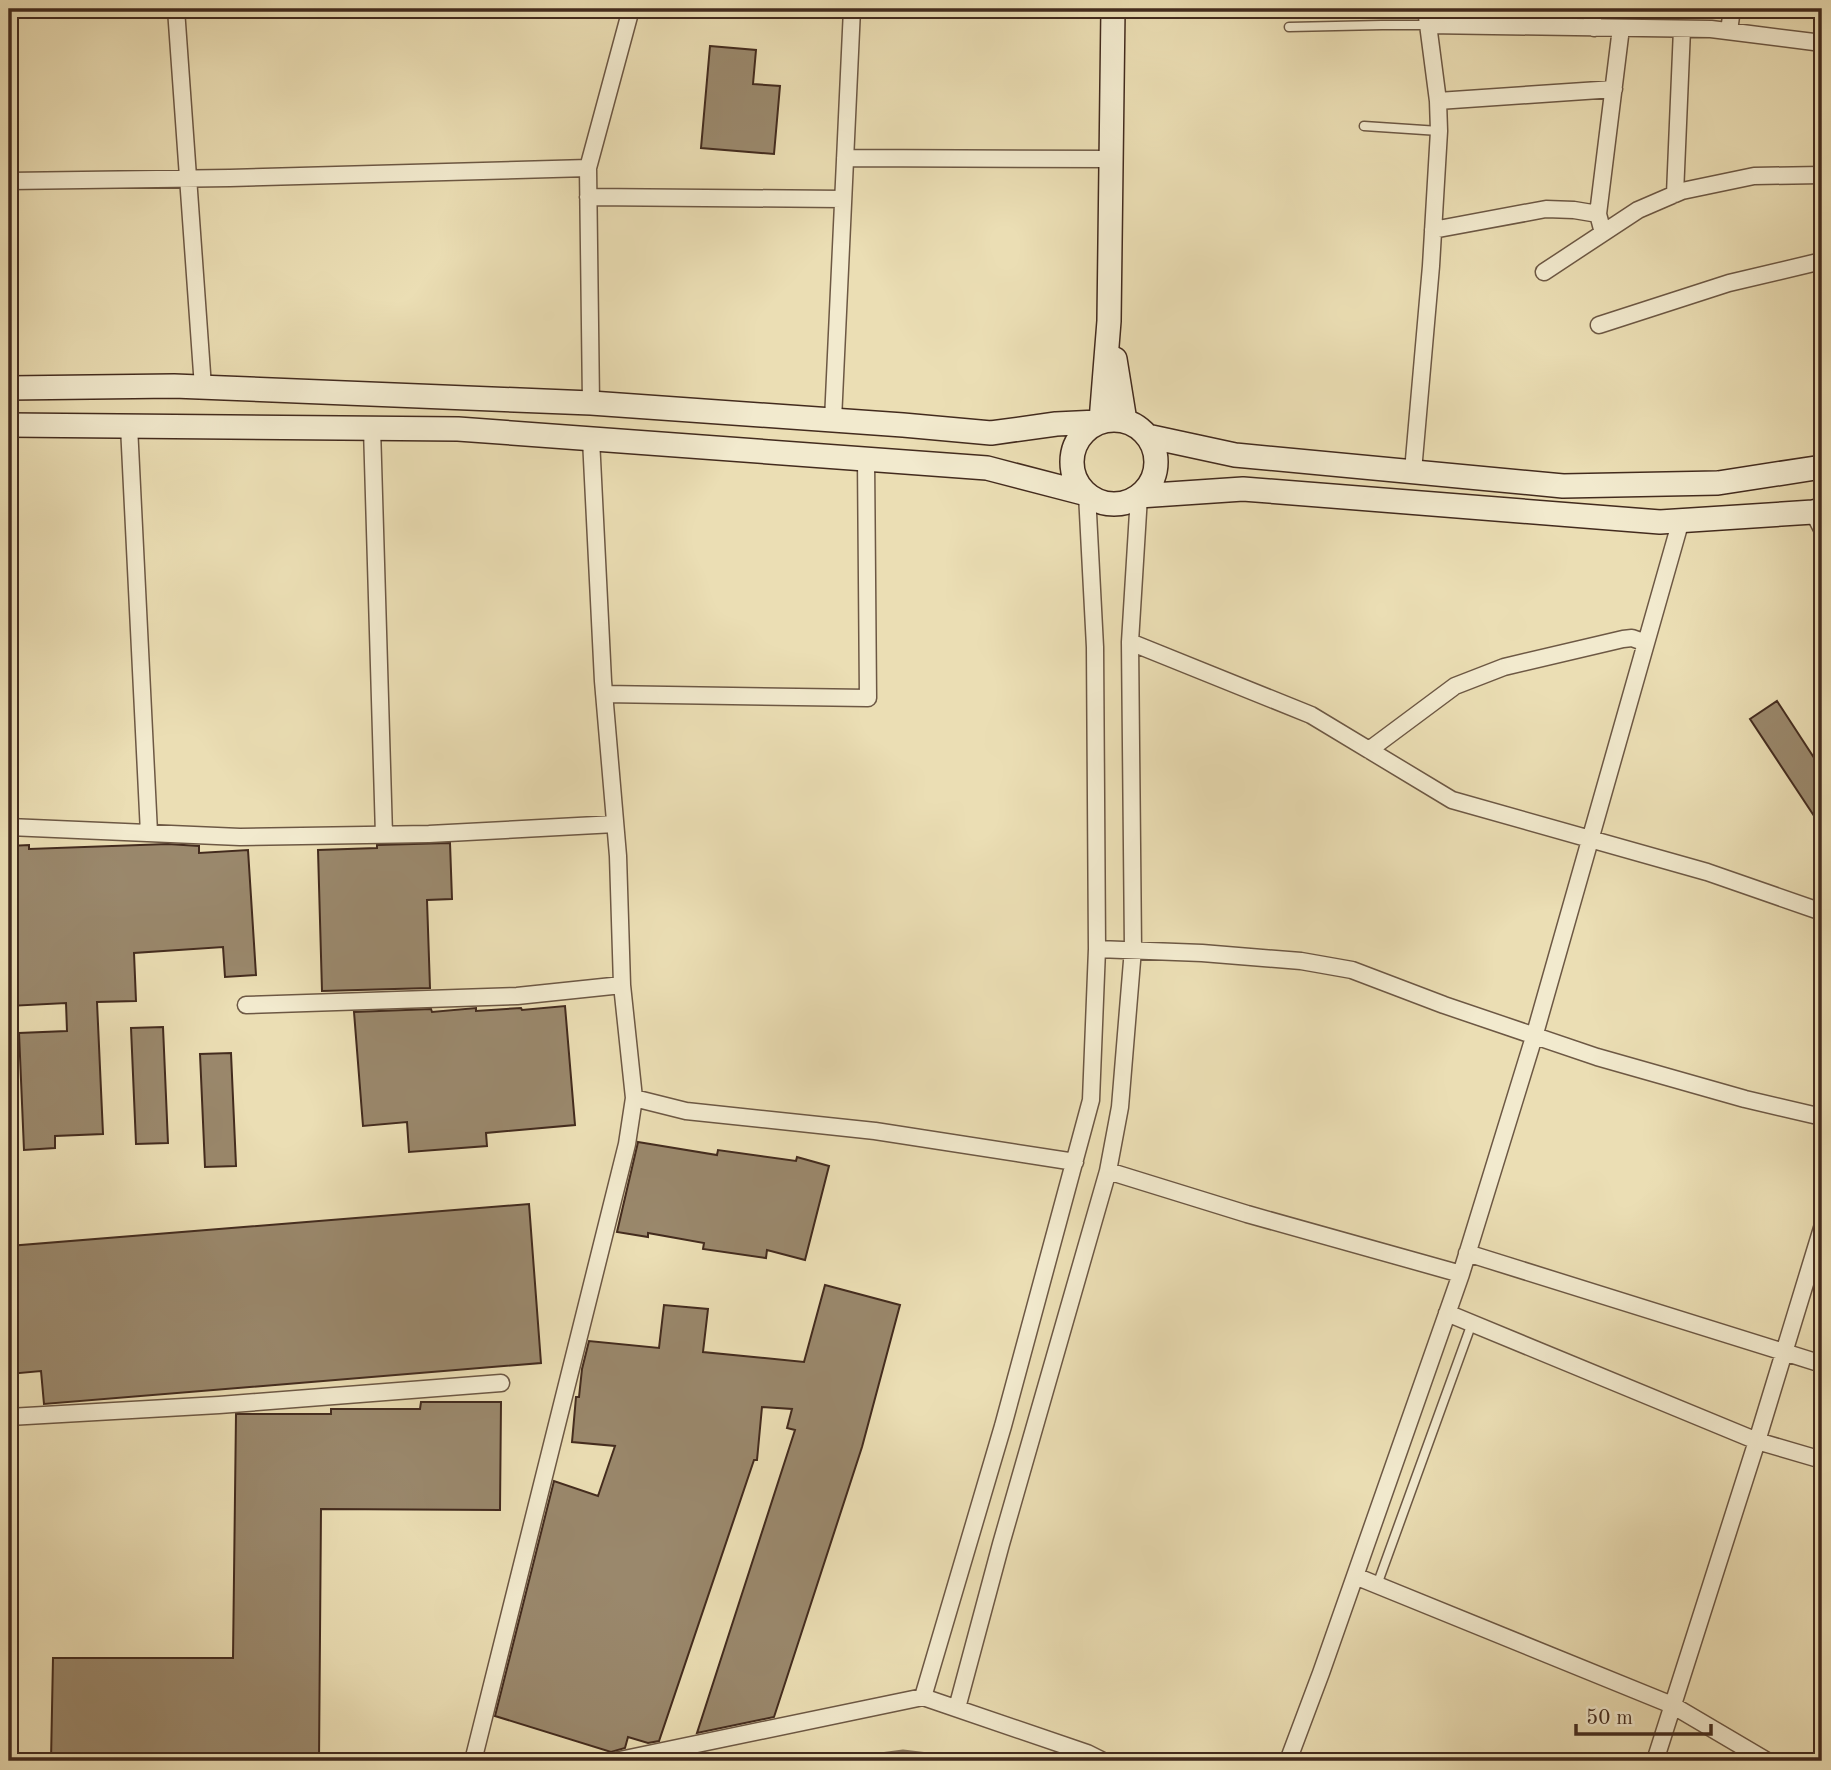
<svg xmlns="http://www.w3.org/2000/svg" width="1831" height="1770" font-family="'Old Standard TT',serif">
	<style>
		.lines { fill: none; stroke-linecap: round; stroke-linejoin: round }
		.stream { stroke: #867259; stroke-width: 5 }
		.building { fill: #9a886c; stroke: #432b1e; stroke-width: 2 }
		.lane-casing { stroke: #6d5844; stroke-width: 11 }
		.street-casing { stroke: #6d5844; stroke-width: 19 }
		.secondary-casing { stroke: #432b1e; stroke-width: 26 }
		.lane { stroke: #f2eace; stroke-width: 8 }
		.street { stroke: #f2eace; stroke-width: 16 }
		.secondary { stroke: #f2eace; stroke-width: 23 }
	</style>
	<rect width="100%" height="100%" fill="#ebdeb4"/>
	<filter id="stains"><feTurbulence type="fractalNoise" baseFrequency=".00286" numOctaves="4"/><feColorMatrix values="0 0 0 0 .2 0 0 0 0 .09 0 0 0 0 .02 0 0 0 .5 -.17"/></filter>
	<radialGradient id="worn" r=".72"><stop offset=".6" stop-color="#630" stop-opacity="0"/><stop offset="1" stop-color="#630" stop-opacity=".3"/></radialGradient>
	<g class="lines">
		<!-- stream -->
		<path class="stream" d="M 835,1761 L 903,1752 L 961,1759 L 967,1761"/>
	</g>
	<!-- building -->
	<path class="building" d="M 710,46 L 756,50 L 753,84 L 780,86 L 774,154 L 701,148 Z
		M 1777,701 L 1822,770 L 1822,828 L 1750,719 Z
		M 450,843 L 452,899 L 427,900 L 430,988 L 322,991 L 318,850 L 377,848 L 377,845 Z
		M 168,844 L 199,846 L 199,853 L 248,850 L 256,975 L 225,977 L 223,947 L 134,953 L 136,1001 L 97,1002 L 103,1134 L 55,1136 L 55,1148 L 24,1150 L 19,1033 L 67,1031 L 66,1003 L 9,1006 L 9,846 L 29,845 L 29,849 Z
		M 565,1006 L 575,1125 L 486,1133 L 487,1146 L 409,1152 L 407,1122 L 363,1126 L 354,1012 L 431,1009 L 432,1012 L 476,1008 L 476,1011 L 521,1008 L 522,1010 Z
		M 163,1027 L 168,1143 L 136,1144 L 131,1028 Z
		M 231,1053 L 236,1166 L 205,1167 L 200,1054 Z
		M 638,1142 L 717,1155 L 718,1150 L 796,1161 L 797,1157 L 829,1166 L 805,1260 L 767,1250 L 766,1258 L 703,1249 L 704,1243 L 648,1233 L 648,1237 L 617,1232 Z
		M 529,1204 L 541,1363 L 44,1404 L 41,1371 L 9,1374 L 9,1246 Z
		M 825,1285 L 900,1305 L 862,1447 L 774,1717 L 697,1733 L 795,1430 L 787,1428 L 792,1409 L 762,1407 L 757,1460 L 754,1460 L 659,1741 L 648,1743 L 628,1737 L 625,1748 L 611,1752 L 495,1716 L 554,1481 L 598,1496 L 615,1446 L 572,1442 L 576,1397 L 579,1397 L 582,1369 L 589,1341 L 659,1348 L 664,1305 L 708,1309 L 703,1352 L 804,1362 Z
		M 421,1402 L 501,1402 L 500,1510 L 321,1509 L 319,1761 L 51,1761 L 53,1658 L 233,1658 L 236,1414 L 331,1414 L 331,1409 L 420,1409 Z"/>
	<g class="lines">
		<!-- lane casing -->
		<g class="lane-casing">
			<path id="lane" d="M 1155,9 L 1155,12 L 1198,9
				M 1289,27 L 1382,25 L 1427,25
				M 1364,126 L 1439,131
				M 1377,1585 L 1472,1323"/>
		</g>
		<!-- street casing -->
		<g class="street-casing">
			<path id="street" d="M 176,9 L 203,387
				M 1591,9 L 1594,28
				M 1427,25 L 1711,29 L 1822,43
				M 1729,31 L 1732,9
				M 1438,101 L 1614,89
				M 845,158 L 1111,159
				M 9,181 L 230,178 L 588,168
				M 1675,194 L 1682,29
				M 588,197 L 843,199
				M 1433,230 L 1546,209 L 1574,210 L 1598,214
				M 1603,233 L 1598,214 L 1621,28
				M 1544,272 L 1638,210 L 1682,191 L 1754,176 L 1822,175
				M 1599,325 L 1729,283 L 1822,261
				M 591,403 L 588,168 L 631,9
				M 833,420 L 852,9
				M 129,426 L 149,833
				M 372,428 L 384,835
				M 1413,471 L 1431,266 L 1439,131 L 1438,101 L 1426,9
				M 1813,512 L 1822,529
				M 1130,642 L 1311,715 L 1452,800 L 1707,872 L 1822,912
				M 604,694 L 868,698 L 866,459
				M 1369,750 L 1455,686 L 1504,667 L 1623,639 L 1632,638 L 1646,643
				M 9,827 L 240,837 L 429,834 L 615,824
				M 1097,949 L 1202,953 L 1301,961 L 1352,970 L 1444,1005 L 1597,1057 L 1745,1099 L 1822,1117
				M 246,1005 L 517,996 L 622,985
				M 634,1098 L 686,1111 L 875,1131 L 1075,1162
				M 1108,1171 L 1247,1214 L 1461,1274
				M 1467,1253 L 1822,1364
				M 1447,1313 L 1757,1441 L 1822,1460
				M 9,1417 L 219,1405 L 501,1383
				M 1355,1576 L 1672,1705 L 1767,1761
				M 923,1697 L 1003,1426 L 1091,1100 L 1097,949 L 1095,647 L 1087,494
				M 957,1708 L 1001,1544 L 1108,1171 L 1120,1107 L 1133,949 L 1130,642 L 1139,496
				M 473,1761 L 627,1144 L 634,1098 L 622,985 L 618,856 L 603,681 L 591,439
				M 615,1761 L 923,1697 L 1087,1753 L 1103,1761
				M 1288,1761 L 1321,1673 L 1461,1274 L 1534,1037 L 1681,520
				M 1655,1761 L 1757,1441 L 1822,1228"/>
		</g>
		<!-- secondary casing -->
		<g class="secondary-casing">
			<path id="secondary" d="M 1115,359 L 1125,421
				M 9,388 L 174,386 L 591,403 L 903,425 L 991,433 L 1056,424 L 1098,422
				M1072 462a42 42 0 1 1 84 0a42 42 0 1 1-84 0Z
				M 1101,421 L 1109,321 L 1113,9
				M 9,425 L 458,429 L 987,468 L 1087,494
				M 1147,436 L 1235,455 L 1563,486 L 1718,483 L 1822,467
				M 1139,496 L 1243,489 L 1660,522 L 1813,512 L 1822,510"/>
		</g>
		<!-- lane -->
		<use href="#lane" class="lane"/>
		<!-- street -->
		<use href="#street" class="street"/>
		<!-- secondary -->
		<use href="#secondary" class="secondary"/>
	</g>
	<!-- margin -->
	<rect width="1831" height="1770" fill="none" stroke="#ebdeb4" stroke-width="35"/>
	<rect x="10" y="10" width="1810" height="1749" fill="none" stroke="#432b1e" stroke-width="3.5"/>
	<rect x="18" y="18" width="1796" height="1735" fill="none" stroke="#432b1e" stroke-width="2"/>
	<!-- scale -->
	<path d="M1576 1724v10h135v-10" fill="none" stroke="#432b1e" stroke-width="3.5"/>
	<text x="1586" y="1724" font-size="21" fill="#432b1e" stroke="#f2eace" stroke-width="5" paint-order="stroke">50 m</text>
	<rect width="100%" height="100%" filter="url(#stains)"/>
	<rect width="100%" height="100%" fill="url(#worn)"/>
</svg>
